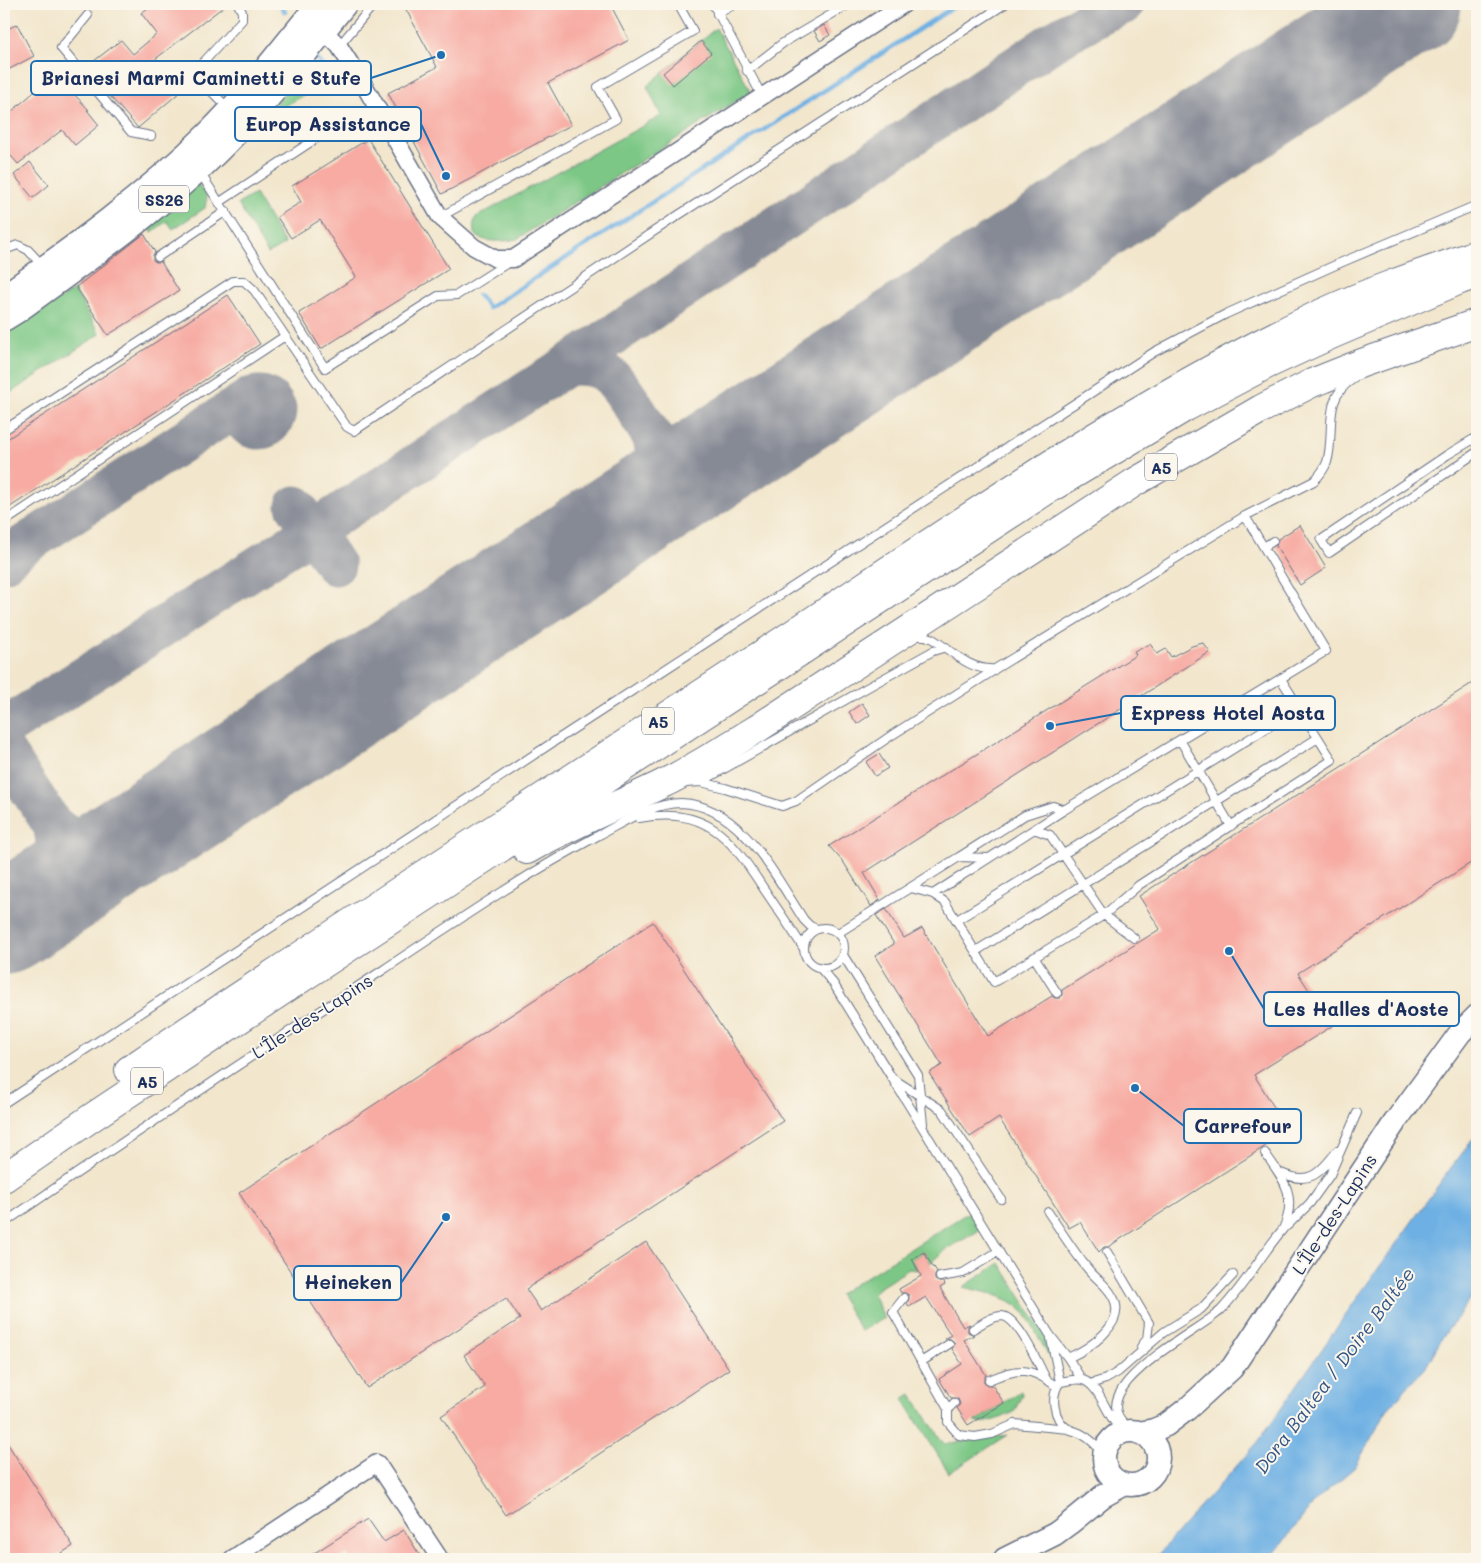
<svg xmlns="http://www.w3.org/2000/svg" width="1481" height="1563" font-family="Mali,sans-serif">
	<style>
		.green { fill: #7cc785; stroke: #4c7b72 }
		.water { fill: #6eb0e3; stroke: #4470a0 }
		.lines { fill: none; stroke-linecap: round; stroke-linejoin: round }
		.stream { stroke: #6eb0e3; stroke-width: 4.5 }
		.taxiway { stroke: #868a95; stroke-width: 41 }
		.runway { stroke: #868a95; stroke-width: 101 }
		.building { fill: #f7aba3 }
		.lane-casing { stroke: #666f84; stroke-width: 10 }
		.street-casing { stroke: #666f84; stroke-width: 19 }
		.secondary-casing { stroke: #666f84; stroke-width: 25 }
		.primary-casing { stroke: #666f84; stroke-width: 28 }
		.highway-casing { stroke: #666f84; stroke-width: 30 }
		.lane { stroke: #fff; stroke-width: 8 }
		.street { stroke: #fff; stroke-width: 16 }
		.secondary { stroke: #fff; stroke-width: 22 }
		.primary { stroke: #fff; stroke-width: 25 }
		.highway { stroke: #fff; stroke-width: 28 }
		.labels { text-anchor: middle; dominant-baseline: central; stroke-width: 4; stroke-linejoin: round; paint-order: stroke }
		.shield { fill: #fbf7ec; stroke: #5e6b89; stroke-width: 1 }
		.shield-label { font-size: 16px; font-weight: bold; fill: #1b2f5e }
		.street-label { font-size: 18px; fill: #1b2f5e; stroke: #fbf7ec }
		.water-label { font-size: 19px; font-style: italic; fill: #345686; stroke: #fbf7ec }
		.leader { fill: none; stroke: #1f6fb2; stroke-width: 2 }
		.callout-dot { fill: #1f6fb2; stroke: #fbf7ec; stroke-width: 2 }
		.callout { fill: #fbf7ec; stroke: #1f6fb2; stroke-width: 2 }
		.callout-label { font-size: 19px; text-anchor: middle; font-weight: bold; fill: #1b2f5e }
	</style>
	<rect width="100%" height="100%" fill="#fbf7ec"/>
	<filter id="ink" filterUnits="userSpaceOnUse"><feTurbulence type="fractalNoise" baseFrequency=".02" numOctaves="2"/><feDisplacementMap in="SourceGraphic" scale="10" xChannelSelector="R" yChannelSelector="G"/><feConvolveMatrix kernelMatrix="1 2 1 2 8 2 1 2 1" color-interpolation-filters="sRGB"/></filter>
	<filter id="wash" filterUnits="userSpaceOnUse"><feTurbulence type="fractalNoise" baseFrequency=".0096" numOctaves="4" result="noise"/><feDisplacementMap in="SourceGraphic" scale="20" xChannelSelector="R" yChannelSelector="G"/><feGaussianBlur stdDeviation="1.12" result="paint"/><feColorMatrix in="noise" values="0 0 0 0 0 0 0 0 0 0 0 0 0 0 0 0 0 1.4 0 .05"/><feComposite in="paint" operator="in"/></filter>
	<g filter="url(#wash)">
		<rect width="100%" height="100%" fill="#f2e6cc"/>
		<!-- green -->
		<path class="green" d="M 716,28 L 751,92 L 517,239 C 501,242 463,246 476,217 L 661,116 L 647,86 Z
			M 305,67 L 320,87 L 273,112 L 274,106 Z
			M 198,184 L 207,196 L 205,208 L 173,229 L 167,221 L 152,232 L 149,227 Z
			M 255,194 L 285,244 L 268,254 L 238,204 Z
			M 74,290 L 100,334 L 4,397 L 4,333 Z
			M 969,1212 L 980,1230 L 947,1249 L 930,1263 L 924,1252 L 912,1259 L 918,1270 L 909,1269 L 877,1289 L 873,1294 L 884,1318 L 861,1331 L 839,1294 Z
			M 1000,1263 L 1052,1347 L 1054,1355 L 1048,1355 C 1041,1343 1030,1319 1022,1310 C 1007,1295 982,1292 963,1287 Z
			M 1021,1391 L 1022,1395 L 1014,1412 C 1001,1418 989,1424 975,1422 Z
			M 911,1394 L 944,1444 L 1008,1435 L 949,1473 L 903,1399 Z"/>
		<!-- water -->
		<path class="water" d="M 1477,1134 L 1477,1290 L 1442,1338 L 1427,1365 L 1387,1410 L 1355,1467 L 1316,1500 L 1270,1559 L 1154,1559 L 1258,1442 L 1362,1291 L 1450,1169 Z"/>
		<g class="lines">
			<!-- stream -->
			<path class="stream" d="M 280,4 L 285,12
				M 316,57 L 336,86
				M 478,295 L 489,308 L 958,4"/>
			<!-- taxiway -->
			<path class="taxiway" d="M 1319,64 C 1338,47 1361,32 1358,4
				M 567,365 C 579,365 591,364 602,370 C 620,380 640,418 652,436 C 675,462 709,452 738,444
				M 296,506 L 335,565
				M 625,518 C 648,489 664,475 652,436
				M 4,562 L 21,547 L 250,398 C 262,393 271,397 276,409 C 276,423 263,435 249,426 C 245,423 242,418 237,416 C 231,413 225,416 219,419
				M 4,728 L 313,531 L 591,350 L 1060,37 L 1104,12 L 1124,4
				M 4,751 L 53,825 C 61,858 53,874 38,902
				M 53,825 C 82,851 106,845 141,835"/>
			<!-- runway -->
			<path class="runway" d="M 4,924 L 1411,4"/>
		</g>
		<g id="blocks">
			<!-- building -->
			<path class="building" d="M 154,4 L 227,4 L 154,60 L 180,92 L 138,128 L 85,68 L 121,40 L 133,54 L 157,34 L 141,13 Z
				M 403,4 L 610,4 L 629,40 L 548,83 L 571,125 L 442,194 L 388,93 L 437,67 Z
				M 17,24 L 34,56 L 4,72 L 4,31 Z
				M 824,25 L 830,35 L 820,41 L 814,31 Z
				M 701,41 L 711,53 L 673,85 L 663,73 Z
				M 55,74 L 89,110 L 87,110 L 99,125 L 75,145 L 62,130 L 18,164 L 4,148 L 4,118 Z
				M 368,139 L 449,269 L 321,349 L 299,313 L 356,277 L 320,220 L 291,238 L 277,217 L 301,202 L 292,186 Z
				M 30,162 L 49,185 L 33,198 L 14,175 Z
				M 144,234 L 155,252 L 153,255 L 153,260 L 156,262 L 161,262 L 179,291 L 108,335 L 76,287 Z
				M 228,295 L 260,344 L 4,511 L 4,441 Z
				M 1300,525 L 1326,568 L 1300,585 L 1276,546 L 1278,539 Z
				M 1203,643 L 1210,652 L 864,873 L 880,900 L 871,906 L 844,863 L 829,846 L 1136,655 L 1134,652 L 1150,644 L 1157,654 L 1166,649 L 1171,657 L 1192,646 Z
				M 1477,680 L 1477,859 L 1298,973 L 1332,1026 L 1254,1075 L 1289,1131 L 1108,1247 L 1104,1247 L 1099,1252 L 1080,1222 L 1069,1228 L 999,1118 L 970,1137 L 929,1073 L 942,1065 L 875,956 L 894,944 L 876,915 L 886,909 L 904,938 L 922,928 L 988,1036 L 1052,996 L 1055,998 L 1060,998 L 1062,995 L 1062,990 L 1160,929 L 1139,896 Z
				M 862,703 L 870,715 L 857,724 L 849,712 Z
				M 879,754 L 888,768 L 875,776 L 866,762 Z
				M 653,922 L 783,1121 L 526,1289 L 541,1311 L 646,1242 L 729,1369 L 506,1515 L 441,1416 L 485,1387 L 464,1355 L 520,1319 L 506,1298 L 367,1388 L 239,1193 Z
				M 924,1252 L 933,1268 L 934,1267 L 937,1272 L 935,1276 L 935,1280 L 939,1282 L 944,1282 L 945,1285 L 940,1288 L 963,1327 L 970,1324 L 968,1327 L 968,1332 L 974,1335 L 964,1340 L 986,1375 L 984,1379 L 984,1383 L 988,1385 L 992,1385 L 1004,1403 L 968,1425 L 957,1408 L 960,1404 L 958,1399 L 955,1398 L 951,1398 L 939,1379 L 962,1364 L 952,1349 L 955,1344 L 953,1341 L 949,1338 L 945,1339 L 951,1335 L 926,1297 L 909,1307 L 907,1303 L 909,1299 L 909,1295 L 905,1293 L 901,1293 L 899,1289 L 921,1276 L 912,1259 Z
				M 4,1438 L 73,1546 L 52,1559 L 4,1559 Z
				M 368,1519 L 384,1542 L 404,1530 L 422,1559 L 350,1559 L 347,1554 L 339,1559 L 305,1559 Z"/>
		</g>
	</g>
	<g filter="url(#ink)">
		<use href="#blocks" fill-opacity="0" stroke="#666f84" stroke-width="1"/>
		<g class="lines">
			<!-- lane casing -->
			<g class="lane-casing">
				<path id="lane" d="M 713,4 L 762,96
					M 717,14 L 735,4
					M 88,15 L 61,48 L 131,132 L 151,136
					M 339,46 L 374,4
					M 747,71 L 783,43 L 849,4
					M 229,109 L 200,80 L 200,66 L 242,20 L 242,12 L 238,4
					M 199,171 L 325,368 L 438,296 L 457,295 L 509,262
					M 220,202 L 338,124
					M 440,217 L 616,119 L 598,87 L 693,31 L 678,4
					M 4,250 L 18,245 L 28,250 L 42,265
					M 158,257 L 226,211
					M 4,430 L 233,281 L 244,281 L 254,290 L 347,427 L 354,431 L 674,218 L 1005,4
					M 1477,437 L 1447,455 L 1321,540 L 1329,553 L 1477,452
					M 4,522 L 285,336
					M 1264,547 L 1273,541
					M 915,636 L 925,636 L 931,638 C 952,651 970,671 995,669 L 1245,516 L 1314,481 C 1320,475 1324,470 1327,462 C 1336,432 1321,399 1353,379
					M 1180,740 L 1231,826
					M 701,782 L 725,788 L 782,806 L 796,801 L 892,735 L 993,671
					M 685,783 L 701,782 L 870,686 L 933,651 L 946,647
					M 639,818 C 705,807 728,834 762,886 C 776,907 791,928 804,949
					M 1034,829 L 1050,835 L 1104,915 L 1134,938
					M 959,857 L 1025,815 L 1053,806 L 1064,810
					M 911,888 L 933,894 L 945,902 L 994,982 L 1104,915 L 1139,885 L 1332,760 L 1281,679
					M 933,894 L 1064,810 L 1326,651 L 1245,516
					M 957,920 L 1299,708
					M804 948a20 20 0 1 1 40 0a20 20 0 1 1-40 0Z
					M 838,933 L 959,857 L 988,858
					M 976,951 L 1318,738
					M 843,955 L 918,1075 L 923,1124
					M 1034,957 L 1057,993
					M 820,968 L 833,983 L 892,1078 L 942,1110 L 1001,1199
					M 892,1078 L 1050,1335 L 1068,1358 L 1082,1380
					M 4,1103 L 558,739 L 1154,352 L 1226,314 L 1340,263 L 1477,205
					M 1279,1172 C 1308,1186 1319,1175 1337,1151
					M 1048,1212 C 1061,1231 1073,1251 1088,1269 C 1096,1279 1107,1285 1113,1297 C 1128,1324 1088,1349 1068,1358
					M 4,1223 C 129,1137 256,1053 383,970 C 454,923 524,875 599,835 C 624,822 652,803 681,803 C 741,805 775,876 804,920 L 810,926 L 817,929
					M 1287,1226 L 1310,1203 L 1330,1175 L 1357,1113
					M 1107,1252 L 1149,1323 L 1147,1339 L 1141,1347
					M 940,1277 L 963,1273 L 999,1251
					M 904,1298 L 893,1312 L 948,1409
					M 973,1329 C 981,1324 992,1316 1002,1316 C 1018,1317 1039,1365 1046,1379
					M 1051,1339 L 1060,1382
					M 921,1362 L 949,1344
					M 989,1380 C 1019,1367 1031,1367 1057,1387
					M 1090,1384 L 1106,1379 L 1118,1372 L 1164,1332 L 1201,1309 L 1233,1275
					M 954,1403 L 948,1409 L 948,1422 L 959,1435 L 975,1437 L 992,1434 L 1015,1424 L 1069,1429
					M 1135,1431 C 1068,1394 1199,1332 1221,1310 C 1245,1285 1261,1255 1283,1229 C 1298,1196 1284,1180 1265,1153
					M 1104,1454 C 1098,1447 1091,1439 1083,1435 C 1079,1432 1073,1431 1068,1429 C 1053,1419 1050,1396 1060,1382 C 1067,1381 1077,1378 1083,1380 C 1101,1386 1107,1419 1123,1432"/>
			</g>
			<!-- street casing -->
			<g class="street-casing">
				<path id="street" d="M 323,30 L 339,46 L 364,85 L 440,217 L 474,247 L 496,259 L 513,259 L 904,4
					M 232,1559 L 377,1463 L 440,1559"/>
			</g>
			<!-- secondary casing -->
			<g class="secondary-casing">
				<path id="secondary" d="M1104 1458a27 27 0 1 1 54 0a27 27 0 1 1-54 0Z
					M 1140,1433 L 1154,1430 L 1166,1425 L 1187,1409 L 1232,1368 L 1395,1122 L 1460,1033 L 1477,1016
					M 1005,1559 L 1055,1534 L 1070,1523 L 1103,1496 L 1123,1485"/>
			</g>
			<!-- primary casing -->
			<g class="primary-casing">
				<path id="primary" d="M 4,297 C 75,248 147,195 209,134 C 249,94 284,47 320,4
					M 4,318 L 17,310 C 89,258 163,206 225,143 C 268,100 306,51 344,4"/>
			</g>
			<!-- highway casing -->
			<g class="highway-casing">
				<path id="highway" d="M 527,850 C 570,825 617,806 662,784 C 694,769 725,748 755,730 L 1135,482 L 1261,409 L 1312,383 L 1362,363 L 1477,323
					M 129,1070 C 342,926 558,788 773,647 C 950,530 1128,404 1322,313 C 1372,290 1425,272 1477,254
					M 4,1178 L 91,1118 L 291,985 L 1047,490 L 1186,407 L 1266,365 L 1333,334 L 1460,280 L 1477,274"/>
			</g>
			<!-- lane -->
			<use href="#lane" class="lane"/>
			<!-- street -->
			<use href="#street" class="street"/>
			<!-- secondary -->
			<use href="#secondary" class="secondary"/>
			<!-- primary -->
			<use href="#primary" class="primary"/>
			<!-- highway -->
			<use href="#highway" class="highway"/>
		</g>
	</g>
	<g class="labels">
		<!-- shield labels -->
		<g class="shield">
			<rect x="139" y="185.5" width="50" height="27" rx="4"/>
			<rect x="1145" y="453.5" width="32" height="27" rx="4"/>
			<rect x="642" y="707.5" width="32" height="27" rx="4"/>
			<rect x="131" y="1067.5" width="32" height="27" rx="4"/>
		</g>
		<g class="shield-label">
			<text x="164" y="199">SS26</text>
			<text x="1161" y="467">A5</text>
			<text x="658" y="721">A5</text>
			<text x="147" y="1081">A5</text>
		</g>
		<!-- street labels -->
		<g class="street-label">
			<text transform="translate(312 1016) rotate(-33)">L'Île-des-Lapins</text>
			<text transform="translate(1334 1214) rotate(-57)">L'Île-des-Lapins</text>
		</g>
		<!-- water labels -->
		<g class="water-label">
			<text transform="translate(1334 1370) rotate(-53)">Dora Baltea / Doire Baltée</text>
		</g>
	</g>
	<!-- callouts -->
	<path class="leader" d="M441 55L371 78M446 176L421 124M1050 726L1121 713M1229 951L1264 1009M1135 1088L1184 1126M446 1217L401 1283"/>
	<g class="callout-dot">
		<circle cx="441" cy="55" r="5"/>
		<circle cx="446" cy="176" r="5"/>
		<circle cx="1050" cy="726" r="5"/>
		<circle cx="1229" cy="951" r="5"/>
		<circle cx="1135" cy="1088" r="5"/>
		<circle cx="446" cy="1217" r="5"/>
	</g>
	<g class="callout">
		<rect x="31" y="61" width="340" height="34" rx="5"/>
		<rect x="235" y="107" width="186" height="34" rx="5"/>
		<rect x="1121" y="696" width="214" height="34" rx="5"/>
		<rect x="1264" y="992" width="195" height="34" rx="5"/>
		<rect x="1184" y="1109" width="117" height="34" rx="5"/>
		<rect x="294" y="1266" width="107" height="34" rx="5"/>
	</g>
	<g class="callout-label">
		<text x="201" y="85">Brianesi Marmi Caminetti e Stufe</text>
		<text x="328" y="131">Europ Assistance</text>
		<text x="1228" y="720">Express Hotel Aosta</text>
		<text x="1361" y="1016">Les Halles d'Aoste</text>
		<text x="1243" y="1133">Carrefour</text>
		<text x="348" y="1289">Heineken</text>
	</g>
	<!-- margin -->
	<rect width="1481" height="1563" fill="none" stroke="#fbf7ec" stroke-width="20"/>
</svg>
